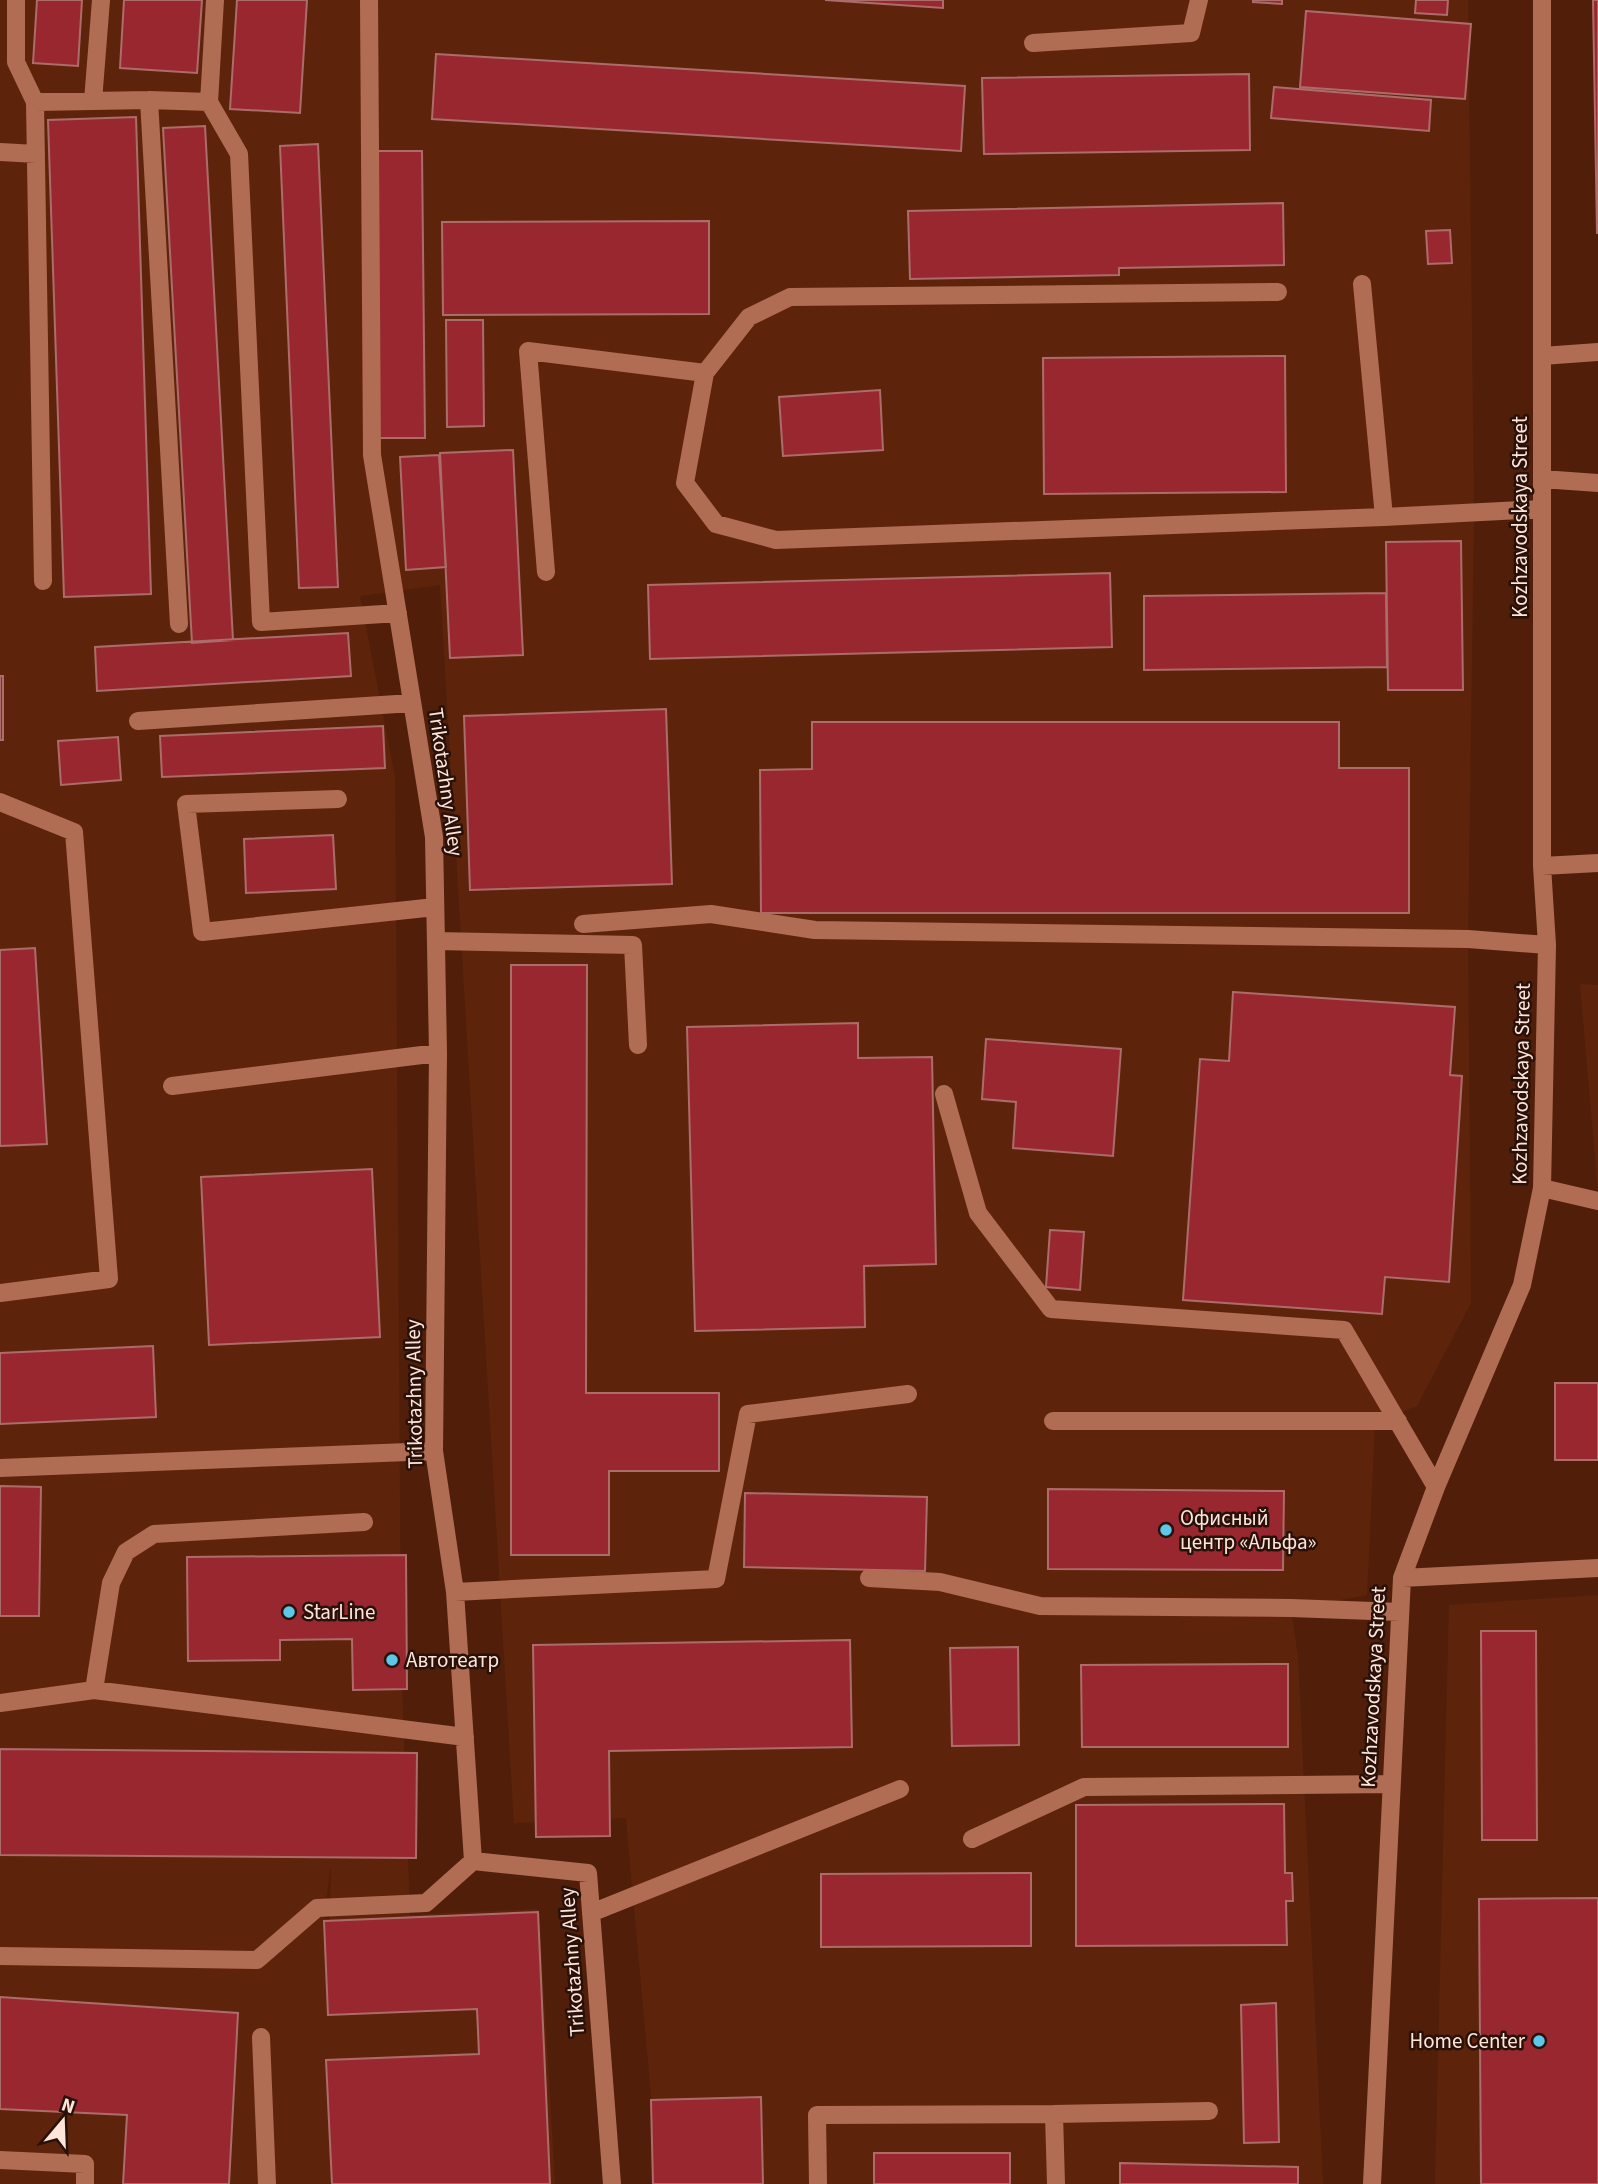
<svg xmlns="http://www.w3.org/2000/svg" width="1598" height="2184" font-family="'Source Sans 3',sans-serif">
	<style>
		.built { fill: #5e240b; fill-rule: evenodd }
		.building { fill: #992730; stroke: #ac6c6a; stroke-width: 2 }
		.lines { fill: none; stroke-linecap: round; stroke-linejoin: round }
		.minor { stroke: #b06d53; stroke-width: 18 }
		.poi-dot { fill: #5dc7e8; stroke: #281109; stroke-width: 2.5 }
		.labels { text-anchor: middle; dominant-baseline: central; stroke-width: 5; stroke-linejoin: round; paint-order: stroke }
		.street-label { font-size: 21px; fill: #ffe4da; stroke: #281109 }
		.poi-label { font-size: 21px; fill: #ffe4da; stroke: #281109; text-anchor: start }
	</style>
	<rect width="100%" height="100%" fill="#511f09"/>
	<!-- built -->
	<path class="built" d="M 0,0 L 1468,0 L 1474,513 L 1468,939 L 1471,1303 L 1417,1406 L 1375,1422 L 1367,1595 L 1291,1609 L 1298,1657 L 1323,2184 L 659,2184 L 626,1818 L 514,1823 L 440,585 L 360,596 L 395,777 L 401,1658 L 410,1915 L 539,1909 L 555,2184 L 0,2184 ZM 330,1869 L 331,1869 L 328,1999 L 324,1921 Z
		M 1580,984 L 1598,985 L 1598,1192 Z
		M 1598,1595 L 1598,2184 L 1435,2184 L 1449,1605 Z"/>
	<!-- building -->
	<path class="building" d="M 37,0 L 82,0 L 78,66 L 33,63 Z
		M 124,0 L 202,0 L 197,73 L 120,68 Z
		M 237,0 L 307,0 L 300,113 L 230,109 Z
		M 825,0 L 943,0 L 943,8 Z
		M 1253,0 L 1282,0 L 1282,4 L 1253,2 Z
		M 1416,0 L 1448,0 L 1447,15 L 1415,13 Z
		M 1593,0 L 1598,0 L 1598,233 L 1597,233 Z
		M 1306,11 L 1471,24 L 1465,99 L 1300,87 Z
		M 436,54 L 965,86 L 961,151 L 432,119 Z
		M 1249,74 L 1250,150 L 984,154 L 982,78 Z
		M 1274,87 L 1431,100 L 1429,131 L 1271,118 Z
		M 136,117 L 151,594 L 64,597 L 48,120 Z
		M 205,126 L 233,640 L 192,643 L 163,128 Z
		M 318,144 L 338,587 L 299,588 L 280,146 Z
		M 375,151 L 422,151 L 425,438 L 376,438 Z
		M 1283,203 L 1284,265 L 1119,268 L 1119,275 L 910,279 L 908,211 Z
		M 709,221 L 709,314 L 443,315 L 442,222 Z
		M 1450,230 L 1452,263 L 1428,264 L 1426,231 Z
		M 446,320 L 483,320 L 484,426 L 447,427 Z
		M 1285,356 L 1286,492 L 1044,494 L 1043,358 Z
		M 880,390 L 883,450 L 783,456 L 779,397 Z
		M 513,450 L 523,655 L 450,658 L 440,453 Z
		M 439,455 L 446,567 L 406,570 L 400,457 Z
		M 1461,541 L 1463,690 L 1388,690 L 1386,542 Z
		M 1110,573 L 1112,647 L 650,659 L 648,585 Z
		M 1386,593 L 1387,667 L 1144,670 L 1144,596 Z
		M 348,633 L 351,676 L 97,691 L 95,647 Z
		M 0,676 L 3,676 L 3,740 L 0,740 Z
		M 666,709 L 672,884 L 470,890 L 464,716 Z
		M 812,722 L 1339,722 L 1339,768 L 1409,768 L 1409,913 L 761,913 L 760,770 L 812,769 Z
		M 383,726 L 385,768 L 162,777 L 160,736 Z
		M 118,737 L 121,780 L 61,785 L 58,741 Z
		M 333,835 L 336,889 L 246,893 L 244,839 Z
		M 35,948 L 47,1144 L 0,1146 L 0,950 Z
		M 511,965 L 587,965 L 586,1393 L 719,1393 L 719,1471 L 609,1471 L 609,1555 L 511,1555 Z
		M 1233,992 L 1455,1007 L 1450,1075 L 1462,1076 L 1449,1282 L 1385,1277 L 1382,1314 L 1183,1300 L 1200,1059 L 1229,1061 Z
		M 858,1023 L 858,1058 L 932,1057 L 936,1264 L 864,1266 L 865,1327 L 695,1331 L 687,1027 Z
		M 986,1039 L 1121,1049 L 1113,1156 L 1013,1148 L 1016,1102 L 982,1099 Z
		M 372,1169 L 380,1337 L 209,1345 L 201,1177 Z
		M 1050,1230 L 1084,1232 L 1080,1290 L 1046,1287 Z
		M 153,1346 L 156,1417 L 0,1424 L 0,1353 Z
		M 1555,1383 L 1598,1383 L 1598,1460 L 1555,1460 Z
		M 0,1486 L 41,1487 L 39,1616 L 0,1616 Z
		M 1048,1489 L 1284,1491 L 1283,1570 L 1048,1569 Z
		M 745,1493 L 927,1497 L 925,1571 L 744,1567 Z
		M 406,1555 L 407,1689 L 353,1690 L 352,1639 L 280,1640 L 280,1660 L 188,1661 L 187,1557 Z
		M 1481,1631 L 1536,1631 L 1537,1840 L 1482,1840 Z
		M 850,1640 L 852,1747 L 609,1751 L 610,1836 L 536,1837 L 533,1645 Z
		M 1018,1647 L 1019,1745 L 952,1746 L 950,1648 Z
		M 1288,1664 L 1288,1747 L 1082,1747 L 1081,1665 Z
		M 0,1749 L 417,1753 L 416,1858 L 0,1855 Z
		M 1284,1804 L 1285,1873 L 1292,1873 L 1293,1901 L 1286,1901 L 1287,1945 L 1076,1946 L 1076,1805 Z
		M 1031,1873 L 1031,1946 L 821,1947 L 821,1874 Z
		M 1598,1898 L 1598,2184 L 1481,2184 L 1479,1899 Z
		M 538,1912 L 550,2184 L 332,2184 L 326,2060 L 479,2054 L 477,2009 L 328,2015 L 324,1921 Z
		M 0,1997 L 238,2013 L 229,2184 L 123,2184 L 127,2115 L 0,2109 Z
		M 1276,2003 L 1279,2142 L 1244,2143 L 1241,2005 Z
		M 761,2097 L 763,2184 L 653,2184 L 651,2100 Z
		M 874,2153 L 1010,2153 L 1010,2184 L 874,2184 Z
		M 1120,2163 L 1298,2167 L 1298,2184 L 1120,2184 Z"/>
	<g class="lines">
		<!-- minor -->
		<path class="minor" d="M 16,0 L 16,62 L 35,102 L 43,581
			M 369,0 L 372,455 L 434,837 L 438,1053 L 434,1451 L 455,1592 L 473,1861 L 588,1873 L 612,2184
			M 1033,43 L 1191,33 L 1199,0
			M 149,100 L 179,624
			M 93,101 L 101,0
			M 35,102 L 149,100 L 209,102 L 215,0
			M 209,102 L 239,154 L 261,622 L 398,613
			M 0,152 L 36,154
			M 1362,284 L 1384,517
			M 1278,292 L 790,297 L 749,317 L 705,373 L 685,483 L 716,524 L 776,540 L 1384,517 L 1542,509
			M 1542,356 L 1598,352
			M 1542,479 L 1598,483
			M 546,572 L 528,351 L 705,373
			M 138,721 L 412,703
			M 338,799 L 186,804 L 202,932 L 435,907
			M 0,802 L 74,832 L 109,1279 L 0,1293
			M 1542,866 L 1598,863
			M 583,924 L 711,914 L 815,930 L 1468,939 L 1547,945
			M 436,941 L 633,945 L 638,1045
			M 172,1086 L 438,1053
			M 944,1094 L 978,1213 L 1051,1309 L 1344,1330 L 1436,1487
			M 1542,1188 L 1598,1201
			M 1053,1421 L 1398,1421
			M 0,1468 L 434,1451
			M 869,1578 L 940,1582 L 1040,1606 L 1291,1608 L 1400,1612
			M 1402,1578 L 1598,1568
			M 455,1592 L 716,1579 L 748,1414 L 908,1394
			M 94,1690 L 111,1583 L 126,1552 L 154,1534 L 364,1522
			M 0,1703 L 94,1690 L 465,1737
			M 972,1839 L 1084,1787 L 1391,1784
			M 591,1913 L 900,1789
			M 0,1956 L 257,1960 L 317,1908 L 426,1903 L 473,1861
			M 261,2037 L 267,2184
			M 1054,2114 L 1209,2111
			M 0,2160 L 85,2164 L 85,2184
			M 818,2184 L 817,2115 L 1054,2114 L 1056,2184
			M 1372,2184 L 1402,1578 L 1436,1487 L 1522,1285 L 1542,1188 L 1547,945 L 1542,866 L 1542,0"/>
	</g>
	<!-- markers -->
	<g class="poi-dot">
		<circle cx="1166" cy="1530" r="7"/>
		<circle cx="289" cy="1612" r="7"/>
		<circle cx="392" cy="1660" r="7"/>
		<circle cx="1539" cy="2041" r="7"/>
	</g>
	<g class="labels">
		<!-- street labels -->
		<g class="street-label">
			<text transform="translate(1520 517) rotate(-90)">Kozhzavodskaya Street</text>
			<text transform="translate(446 782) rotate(82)">Trikotazhny Alley</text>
			<text transform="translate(1521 1084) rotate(-89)">Kozhzavodskaya Street</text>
			<text transform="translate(414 1394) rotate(-91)">Trikotazhny Alley</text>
			<text transform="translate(1373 1687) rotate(-87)">Kozhzavodskaya Street</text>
			<text transform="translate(572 1962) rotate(-94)">Trikotazhny Alley</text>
		</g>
		<!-- poi labels -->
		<g class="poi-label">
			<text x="1180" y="1518">Офисный<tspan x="1180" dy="24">центр «Альфа»</tspan></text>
			<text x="303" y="1612">StarLine</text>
			<text x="406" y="1660">Автотеатр</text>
			<text x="1525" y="2041" text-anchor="end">Home Center</text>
		</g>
	</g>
	<!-- north arrow -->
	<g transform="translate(63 2121) rotate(19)" stroke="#281109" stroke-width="5" paint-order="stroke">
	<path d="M0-5L12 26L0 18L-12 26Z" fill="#ffe4da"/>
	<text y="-10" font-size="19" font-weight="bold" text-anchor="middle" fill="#ffe4da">N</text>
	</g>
</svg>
